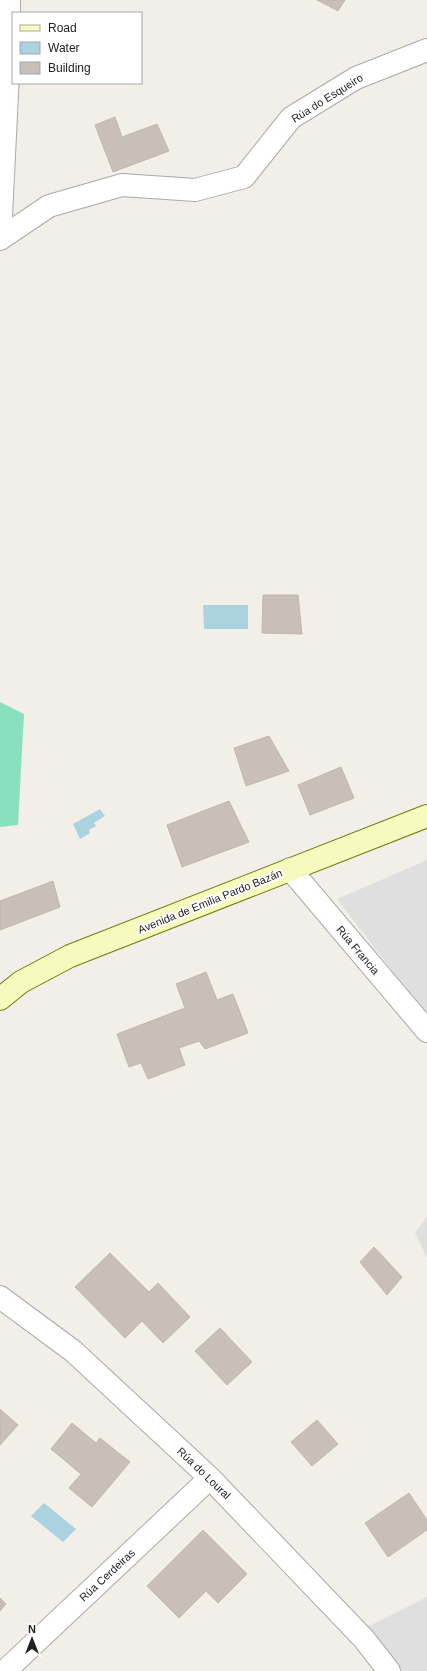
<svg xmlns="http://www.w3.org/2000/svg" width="427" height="1671" font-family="Arial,sans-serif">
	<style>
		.residential { fill: #e0dfdf }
		.pitch { fill: #88e0be }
		.water { fill: #aad3df }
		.building { fill: #c7bfb8; stroke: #c4b6ab }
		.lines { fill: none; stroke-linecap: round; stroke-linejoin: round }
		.street-casing { stroke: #a9a9a9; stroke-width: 24 }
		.secondary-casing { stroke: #707d05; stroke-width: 24 }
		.street { stroke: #fff; stroke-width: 22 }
		.secondary { stroke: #f7fabf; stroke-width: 22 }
		.labels { text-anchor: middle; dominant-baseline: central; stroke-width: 3.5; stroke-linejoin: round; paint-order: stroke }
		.street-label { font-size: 11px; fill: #222; stroke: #fff }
	</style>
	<rect width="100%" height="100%" fill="#f2efe9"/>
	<!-- residential -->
	<path class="residential" d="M 427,860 L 427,1016 L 337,899 Z
		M 427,1216 L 427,1258 L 415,1233 Z
		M 427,1597 L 427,1671 L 382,1671 L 365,1628 Z"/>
	<!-- pitch -->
	<path class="pitch" d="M 0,702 L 24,714 L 18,825 L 0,827 Z"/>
	<!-- water -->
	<path class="water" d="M 203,605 L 248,605 L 248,629 L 204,629 Z
		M 100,809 L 105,816 L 94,823 L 96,826 L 89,830 L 90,833 L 80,839 L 73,824 Z
		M 44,1503 L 76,1529 L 63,1542 L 31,1516 Z"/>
	<!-- building -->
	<path class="building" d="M 317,0 L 345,0 L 338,11 Z
		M 115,117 L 122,137 L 157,124 L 169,151 L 113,172 L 95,125 Z
		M 263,595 L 298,595 L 302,634 L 262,633 Z
		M 269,736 L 289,771 L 246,786 L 234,748 Z
		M 341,767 L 354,798 L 310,815 L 298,785 Z
		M 229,801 L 249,842 L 182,867 L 167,825 Z
		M 53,881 L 60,907 L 0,930 L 0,901 Z
		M 206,972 L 217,1000 L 233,994 L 248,1033 L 205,1049 L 199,1041 L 179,1048 L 185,1065 L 148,1079 L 141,1063 L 129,1067 L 117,1034 L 185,1008 L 176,984 Z
		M 374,1247 L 402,1277 L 387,1295 L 360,1262 Z
		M 110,1253 L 149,1292 L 158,1283 L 190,1317 L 163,1343 L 142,1321 L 125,1338 L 75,1287 Z
		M 220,1328 L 252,1362 L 227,1385 L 195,1351 Z
		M 0,1409 L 18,1425 L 0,1445 Z
		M 317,1420 L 338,1444 L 312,1466 L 291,1442 Z
		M 72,1423 L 96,1443 L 100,1438 L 130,1462 L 92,1507 L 69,1488 L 81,1474 L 51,1449 Z
		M 409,1493 L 427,1520 L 427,1530 L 388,1557 L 365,1523 Z
		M 203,1530 L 247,1574 L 218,1603 L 206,1591 L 179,1618 L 147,1586 Z
		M 0,1598 L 6,1604 L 0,1611 Z"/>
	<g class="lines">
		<!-- street casing -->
		<g class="street-casing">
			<path id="street" d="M 0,236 L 9,54 L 9,0
				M 0,239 L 49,206 L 122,185 L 195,190 L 244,177 L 291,118 L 356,78 L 427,50
				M 290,869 L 427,1031
				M 0,1297 L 73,1351 L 210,1478 L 364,1639 L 389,1671
				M 5,1671 L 210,1478"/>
		</g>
		<!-- secondary casing -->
		<g class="secondary-casing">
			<path id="secondary" d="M 0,999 L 21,982 L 70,956 L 427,816"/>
		</g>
		<!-- street -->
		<use href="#street" class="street"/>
		<!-- secondary -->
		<use href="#secondary" class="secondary"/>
	</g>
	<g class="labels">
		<!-- street labels -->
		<g class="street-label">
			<text transform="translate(327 98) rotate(-32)">Rúa do Esqueiro</text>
			<text transform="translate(210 901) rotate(-22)">Avenida de Emilia Pardo Bazán</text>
			<text transform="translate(358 950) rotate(50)">Rúa Francia</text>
			<text transform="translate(204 1473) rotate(44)">Rúa do Loural</text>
			<text transform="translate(107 1575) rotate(-43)">Rúa Cerdeiras</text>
		</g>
	</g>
	<!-- legend -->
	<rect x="12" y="12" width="130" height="72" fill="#ffffff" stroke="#a7a7a7"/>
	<rect x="20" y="25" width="20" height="6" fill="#f7fabf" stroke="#a7a7a7"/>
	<text x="48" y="32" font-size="12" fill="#222222">Road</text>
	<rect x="20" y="42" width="20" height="12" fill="#aad3df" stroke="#a7a7a7"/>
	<text x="48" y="52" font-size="12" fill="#222222">Water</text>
	<rect x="20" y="62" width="20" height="12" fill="#c7bfb8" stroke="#a7a7a7"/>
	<text x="48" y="72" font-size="12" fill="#222222">Building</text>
	<!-- north arrow -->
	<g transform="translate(32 1639)" stroke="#ffffff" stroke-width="3" paint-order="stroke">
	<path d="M0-3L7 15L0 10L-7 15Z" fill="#222222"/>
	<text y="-6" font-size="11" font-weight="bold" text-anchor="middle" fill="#222222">N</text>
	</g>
</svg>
